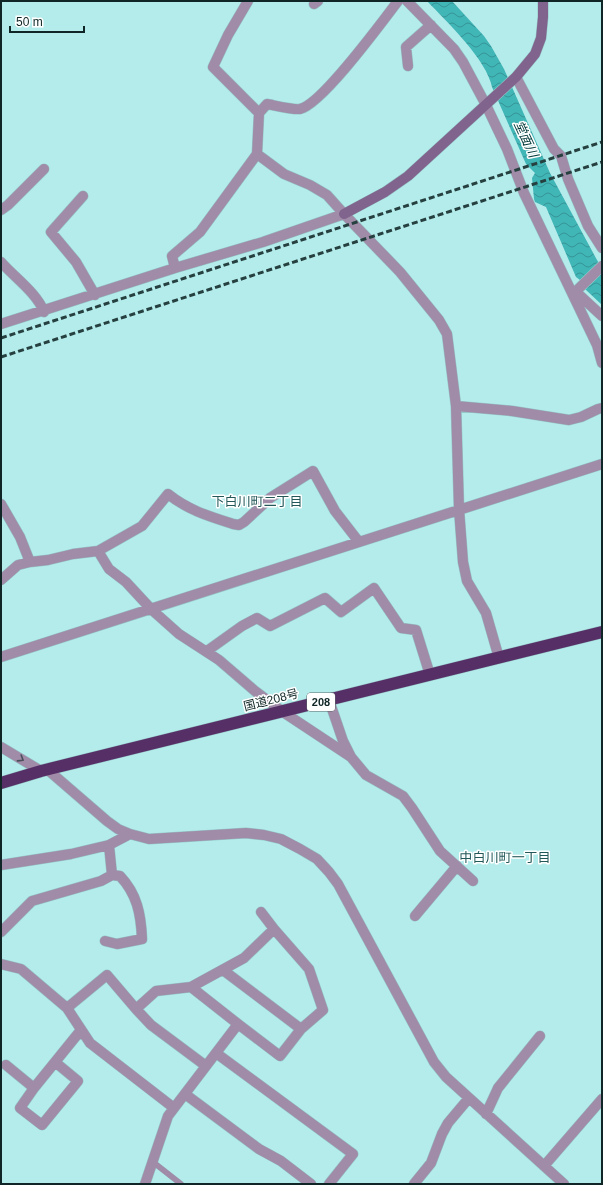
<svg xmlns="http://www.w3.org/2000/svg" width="603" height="1185" font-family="Helvetica,'Noto Sans JP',sans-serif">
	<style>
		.water { fill: url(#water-waves) }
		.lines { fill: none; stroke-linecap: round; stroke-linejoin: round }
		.lane-casing { stroke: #96c8c8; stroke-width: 6 }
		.street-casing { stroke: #96c8c8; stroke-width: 11 }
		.secondary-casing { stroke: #96c8c8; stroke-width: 11 }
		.highway-casing { stroke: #96c8c8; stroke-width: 13 }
		.lane { stroke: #a08ca8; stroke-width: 5.5 }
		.street { stroke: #a08ca8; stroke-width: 10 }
		.secondary { stroke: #81648d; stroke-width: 10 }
		.highway { stroke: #572f67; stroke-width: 12 }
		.rail { stroke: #264040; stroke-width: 3; stroke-dasharray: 6 3; stroke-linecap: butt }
		.oneway { stroke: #4a4f5a }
		.labels { text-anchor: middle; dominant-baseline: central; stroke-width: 3; stroke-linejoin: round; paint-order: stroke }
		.shield { fill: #fff; stroke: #586767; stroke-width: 1 }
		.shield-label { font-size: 11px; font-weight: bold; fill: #102626 }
		.street-label { font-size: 12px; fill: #102626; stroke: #fff }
		.water-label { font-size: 13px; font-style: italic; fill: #003839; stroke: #fff }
		.neighbourhood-label { font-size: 13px; fill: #235859; stroke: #fff }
	</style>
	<defs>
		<pattern id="water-waves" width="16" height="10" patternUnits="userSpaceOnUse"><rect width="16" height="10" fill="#41b6b7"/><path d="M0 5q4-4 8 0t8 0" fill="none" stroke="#359495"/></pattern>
	</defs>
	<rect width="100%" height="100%" fill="#b4ebeb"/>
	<!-- water -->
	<path class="water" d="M 427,1 L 452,1 L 484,36 L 491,46 L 504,69 L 550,173 L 597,260 L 602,267 L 602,305 L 585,289 L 580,280 L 576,277 L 546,207 L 535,202 L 534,199 L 532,178 L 535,173 L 526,164 L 492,87 C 487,60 447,22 427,1 Z"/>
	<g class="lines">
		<!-- lane casing -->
		<g class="lane-casing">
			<path id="lane" d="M 153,1162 L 181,1184"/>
		</g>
		<!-- street casing -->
		<g class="street-casing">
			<path id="street" d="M 248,1 L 228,35 L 213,67 L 259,113
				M 407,1 L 454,49 L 463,62 L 486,105 L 507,149 L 524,193 L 597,345 L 602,363
				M 314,4 L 318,1
				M 408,66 L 406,47 L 431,25
				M 516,77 L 554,149 L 561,156 L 568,179 L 588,226 L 602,248
				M 257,154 L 284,174 L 310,185 L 327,195 L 344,214 L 400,272 L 439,320 L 447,334 L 456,406 L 459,509 L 463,562 L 467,581 L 486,613 L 499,658
				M 83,196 L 51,232 L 76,262 L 95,295
				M 1,210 L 8,205 L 44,169
				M 1,262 C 14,277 37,293 44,312
				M 175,268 L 172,256 L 200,232 L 257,154 L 259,113 L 267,104 C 273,105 294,110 300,109 C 322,104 382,22 398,1
				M 575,291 L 602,316
				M 573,294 L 602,266
				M 1,324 L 175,268 L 263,242 L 344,214
				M 456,406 L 512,411 L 569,420 L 581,417 L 598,409 L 602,408
				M 1,504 L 20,537 L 30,562
				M 98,551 L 142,526 L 168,494 C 188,510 208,516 233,524 L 239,525 L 244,522 L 270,498 L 313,471 L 335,511 L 359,542
				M 1,580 L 18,565 L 30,562 L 48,560 L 73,554 L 98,551 L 109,569 L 126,582 L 151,609 L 179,634 L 219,660 L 255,691 L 283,712 L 351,757
				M 207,651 L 242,626 L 257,618 L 270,626 L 325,598 L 341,612 L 374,588 L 401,628 L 416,630 L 430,675
				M 1,657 L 602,464
				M 329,700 L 343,741 L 351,757 L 366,775 L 403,796 L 412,808 L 440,851 L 473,881
				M 1,747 L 41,771
				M 48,770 L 107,821 L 118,829 L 130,834 L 149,839 L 246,833 L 264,835 L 281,839 L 300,849 L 317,859 L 329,872 L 338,884 L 434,1062 L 446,1077 L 564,1184
				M 1,865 L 71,854 L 109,845 L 130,834
				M 415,916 L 457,866
				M 1,932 L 32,901 L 101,881 L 112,875 L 109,845
				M 105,941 L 117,944 L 142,939 C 141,914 137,894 120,876 L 112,875
				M 1,964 L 21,969 L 67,1008 L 90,1043 L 174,1108
				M 223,970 L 301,1029
				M 191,987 L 244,958 L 274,929
				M 67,1008 L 107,975 L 136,1009 L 156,991 L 191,987 L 238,1024 L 280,1056 L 301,1029 L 323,1010 L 309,969 L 274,929 L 261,912
				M 136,1009 L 151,1025 L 206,1066
				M 216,1053 L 353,1154 L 329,1184
				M 6,1065 L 34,1088 L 81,1030
				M 34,1088 L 20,1108 L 42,1125 L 78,1081 L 55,1062
				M 185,1094 L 259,1149 L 281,1161 L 311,1184
				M 486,1114 L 498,1088 L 540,1036
				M 544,1166 L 602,1099
				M 145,1184 L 168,1116 L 238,1024
				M 414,1184 L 431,1163 L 442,1134 L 448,1123 L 469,1098"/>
		</g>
		<!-- secondary casing -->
		<g class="secondary-casing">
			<path id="secondary" d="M 344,214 L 385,192 L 408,176 L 516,77 L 535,54 L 541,38 L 543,17 L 543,1"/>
		</g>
		<!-- highway casing -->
		<g class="highway-casing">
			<path id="highway" d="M 1,783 L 41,771 L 602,632"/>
		</g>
		<!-- lane -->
		<use href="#lane" class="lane"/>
		<!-- street -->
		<use href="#street" class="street"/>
		<!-- secondary -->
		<use href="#secondary" class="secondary"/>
		<!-- highway -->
		<use href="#highway" class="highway"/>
		<!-- rail -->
		<path class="rail" d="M 1,338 L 602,142
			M 1,357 L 602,162"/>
	</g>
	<!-- one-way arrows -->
	<defs><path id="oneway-chevron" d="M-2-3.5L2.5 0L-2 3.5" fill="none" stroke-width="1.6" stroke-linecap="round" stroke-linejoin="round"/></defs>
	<use class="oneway" href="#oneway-chevron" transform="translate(21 759) rotate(32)"/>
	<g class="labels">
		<!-- shield labels -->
		<rect class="shield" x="307" y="693" width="28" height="18" rx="3"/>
		<g class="shield-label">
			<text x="321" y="702">208</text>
		</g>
		<!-- street labels -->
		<g class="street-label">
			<text transform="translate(271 700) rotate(-14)">国道208号</text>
		</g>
		<!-- water labels -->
		<g class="water-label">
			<text transform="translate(526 139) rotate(65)">堂面川</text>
		</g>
		<!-- neighbourhood labels -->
		<g class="neighbourhood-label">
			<text x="257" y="501">下白川町二丁目</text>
			<text x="505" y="857">中白川町一丁目</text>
		</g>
	</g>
	<!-- border -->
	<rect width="603" height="1185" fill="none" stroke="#102626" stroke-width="4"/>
	<!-- scale -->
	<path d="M10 26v6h74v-6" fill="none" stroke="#102626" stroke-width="2"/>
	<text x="16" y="26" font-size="12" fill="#102626" stroke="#ffffff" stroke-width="3" paint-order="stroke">50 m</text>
</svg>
